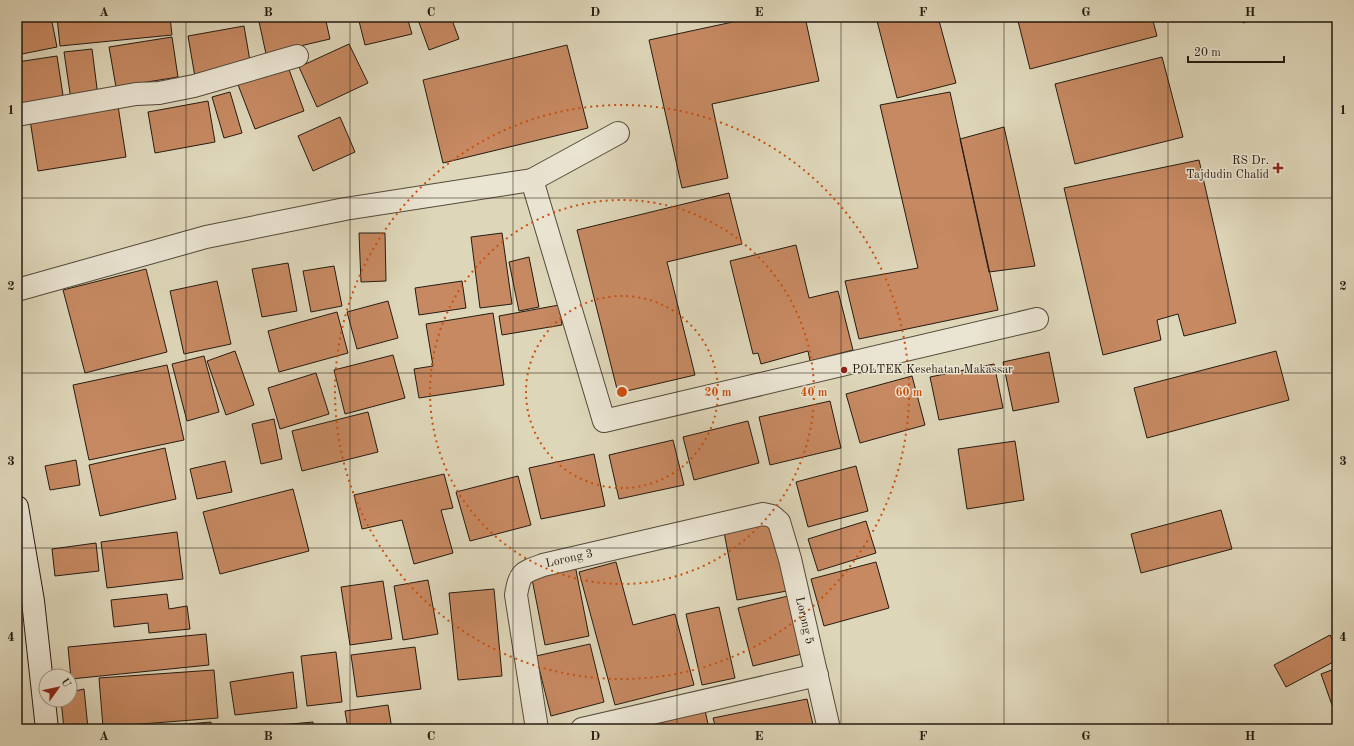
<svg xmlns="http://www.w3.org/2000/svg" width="1354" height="746" font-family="'Old Standard TT',serif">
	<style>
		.building { fill: #c68962; stroke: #251b11 }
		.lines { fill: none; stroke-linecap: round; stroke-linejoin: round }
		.minor-casing { stroke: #534a3b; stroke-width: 24 }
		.secondary-casing { stroke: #251b11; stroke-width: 24 }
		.minor { stroke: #eae4d2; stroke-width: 22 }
		.secondary { stroke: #eae4d2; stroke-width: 22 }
		.grid { fill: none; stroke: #251b11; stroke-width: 1; stroke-opacity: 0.55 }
		.ring { fill: none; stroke: #cb500d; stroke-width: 2; stroke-dasharray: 2 4 }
		.poi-dot { fill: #8f2418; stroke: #eae4d2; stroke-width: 1.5 }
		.labels { text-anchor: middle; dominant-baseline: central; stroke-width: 3; stroke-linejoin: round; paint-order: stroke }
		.poi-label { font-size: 12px; fill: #251b11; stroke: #eae4d2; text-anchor: end }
		.street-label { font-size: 12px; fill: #251b11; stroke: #eae4d2 }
		.centre { fill: #cb500d; stroke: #eae4d2; stroke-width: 2 }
		.ring-label { font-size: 12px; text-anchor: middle; font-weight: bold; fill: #cb500d; stroke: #eae4d2; stroke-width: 3; stroke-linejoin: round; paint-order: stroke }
		.neatline { fill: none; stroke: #251b11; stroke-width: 1.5 }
		.grid-label { font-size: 13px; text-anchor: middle; font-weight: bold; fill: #251b11 }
	</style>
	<rect width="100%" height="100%" fill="#ded6b9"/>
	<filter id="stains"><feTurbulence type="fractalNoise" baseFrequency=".005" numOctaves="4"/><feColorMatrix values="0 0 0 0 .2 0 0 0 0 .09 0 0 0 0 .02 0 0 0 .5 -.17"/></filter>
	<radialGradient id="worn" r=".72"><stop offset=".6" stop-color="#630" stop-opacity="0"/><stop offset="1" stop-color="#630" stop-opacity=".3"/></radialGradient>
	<!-- building -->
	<path class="building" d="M 17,17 L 51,17 L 57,47 L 17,55 Z
		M 57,17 L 170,17 L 172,35 L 60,46 Z
		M 258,17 L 325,17 L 330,39 L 266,54 Z
		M 358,17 L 407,17 L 412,34 L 365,45 Z
		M 417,17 L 451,17 L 459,39 L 429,50 Z
		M 756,17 L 805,17 L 819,81 L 712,104 L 728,178 L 682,188 L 649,40 Z
		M 876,17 L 938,17 L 956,83 L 897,98 Z
		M 1017,17 L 1152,17 L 1157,36 L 1030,69 Z
		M 1241,17 L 1260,17 L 1243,23 Z
		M 244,26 L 251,67 L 195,77 L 188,36 Z
		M 172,37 L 178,77 L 116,87 L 109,47 Z
		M 349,44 L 368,83 L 317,107 L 299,67 Z
		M 567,45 L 588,128 L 443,163 L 423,80 Z
		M 92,49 L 98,96 L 71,100 L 64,52 Z
		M 57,56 L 64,102 L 17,109 L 17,62 Z
		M 1162,57 L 1183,137 L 1075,164 L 1055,84 Z
		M 287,64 L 304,111 L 255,129 L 237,82 Z
		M 230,92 L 242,133 L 224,138 L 212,97 Z
		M 950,92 L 998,310 L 859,339 L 845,281 L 918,268 L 880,105 Z
		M 208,101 L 215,142 L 155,153 L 148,112 Z
		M 118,106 L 126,157 L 38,171 L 30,120 Z
		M 340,117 L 355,152 L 313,171 L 298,136 Z
		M 1004,127 L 1035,266 L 989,272 L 960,139 Z
		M 1199,160 L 1236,323 L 1184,336 L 1178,314 L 1157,320 L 1161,340 L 1103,355 L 1064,188 Z
		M 729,193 L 742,244 L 667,262 L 695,375 L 618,393 L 577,230 Z
		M 359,233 L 385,233 L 386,281 L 361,282 Z
		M 502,233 L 512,304 L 480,308 L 471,237 Z
		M 796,245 L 809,298 L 838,291 L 853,350 L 810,361 L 808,351 L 761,364 L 758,353 L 753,354 L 730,261 Z
		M 529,257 L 539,307 L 519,311 L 509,262 Z
		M 288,263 L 297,311 L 262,317 L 252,269 Z
		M 334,266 L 342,306 L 311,312 L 303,271 Z
		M 146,269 L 167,352 L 85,373 L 63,290 Z
		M 217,281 L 231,344 L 184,354 L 170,291 Z
		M 462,281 L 466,308 L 419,315 L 415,288 Z
		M 388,301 L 398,338 L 357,349 L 347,312 Z
		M 559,305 L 562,325 L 502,335 L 499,316 Z
		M 337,312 L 348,353 L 279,372 L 268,331 Z
		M 493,313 L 504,385 L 419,398 L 414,369 L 433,366 L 426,324 Z
		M 235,351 L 254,405 L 226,415 L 207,361 Z
		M 1276,351 L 1289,400 L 1147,438 L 1134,388 Z
		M 1049,352 L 1059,402 L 1013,411 L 1003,362 Z
		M 393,355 L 405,398 L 345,414 L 334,370 Z
		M 204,356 L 219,412 L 187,421 L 172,364 Z
		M 994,364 L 1003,408 L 939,420 L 930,377 Z
		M 167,365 L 184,440 L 89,460 L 73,385 Z
		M 316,373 L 329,414 L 280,429 L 268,388 Z
		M 912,376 L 925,425 L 860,443 L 846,394 Z
		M 830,401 L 841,448 L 770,465 L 759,417 Z
		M 368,412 L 378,452 L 302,471 L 292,431 Z
		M 274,419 L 282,459 L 261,464 L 252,424 Z
		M 748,421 L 759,463 L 694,480 L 683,437 Z
		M 673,440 L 684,485 L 619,499 L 609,455 Z
		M 1015,441 L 1024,500 L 967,509 L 958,449 Z
		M 165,448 L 176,499 L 100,516 L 89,465 Z
		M 594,454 L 605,506 L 541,519 L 529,468 Z
		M 76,460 L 80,485 L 50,490 L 45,466 Z
		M 225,461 L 232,492 L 197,499 L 190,469 Z
		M 856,466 L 868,511 L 808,527 L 796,482 Z
		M 444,474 L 453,508 L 441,510 L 453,553 L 414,564 L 402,520 L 362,529 L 354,495 Z
		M 518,476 L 531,525 L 470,541 L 456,492 Z
		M 293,489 L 309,551 L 220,574 L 203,512 Z
		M 1221,510 L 1232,549 L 1141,573 L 1131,534 Z
		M 866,521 L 876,553 L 818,571 L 808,539 Z
		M 774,522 L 787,591 L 737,600 L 724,532 Z
		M 177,532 L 183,579 L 107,588 L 101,542 Z
		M 96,543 L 99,571 L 55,576 L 52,549 Z
		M 616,562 L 633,625 L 675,614 L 694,685 L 615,705 L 579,572 Z
		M 876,562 L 889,608 L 824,626 L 811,579 Z
		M 575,565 L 589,636 L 545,645 L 531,574 Z
		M 428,580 L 438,634 L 403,640 L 394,586 Z
		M 383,581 L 392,639 L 350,645 L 341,587 Z
		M 494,589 L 502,676 L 458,680 L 449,593 Z
		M 167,594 L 169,609 L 187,606 L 190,629 L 149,633 L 148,623 L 114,627 L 111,600 Z
		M 788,596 L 802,654 L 753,666 L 738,608 Z
		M 719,607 L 735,678 L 702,685 L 686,614 Z
		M 206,634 L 209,665 L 71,679 L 68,647 Z
		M 1330,635 L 1337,648 L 1337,660 L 1286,687 L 1274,665 Z
		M 590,644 L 604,702 L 551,716 L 536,656 Z
		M 415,647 L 421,689 L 357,697 L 351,655 Z
		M 336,652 L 342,702 L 307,706 L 301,656 Z
		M 1337,668 L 1337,703 L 1332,705 L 1321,674 Z
		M 214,670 L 218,718 L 103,727 L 99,678 Z
		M 293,672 L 297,708 L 235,715 L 230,682 Z
		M 84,689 L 88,728 L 64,729 L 61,700 L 70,700 L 70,692 Z
		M 807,699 L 814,729 L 716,729 L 713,718 Z
		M 388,705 L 392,729 L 348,729 L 345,711 Z
		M 704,705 L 709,729 L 663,729 L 660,714 Z
		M 17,710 L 20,710 L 21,729 L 17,729 Z
		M 657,717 L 660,729 L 620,729 Z
		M 211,722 L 212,729 L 128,729 Z
		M 313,722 L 314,729 L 258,729 L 257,727 Z"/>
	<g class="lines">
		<!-- minor casing -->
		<g class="minor-casing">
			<g id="minor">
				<path d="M 17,115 L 136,94 L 159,93 L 194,86 L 297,56"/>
				<path d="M 532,180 L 618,133"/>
				<path d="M 17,290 L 206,237 L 345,209 L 532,180 L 604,421 L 1037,319"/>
				<path id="s1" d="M 537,729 L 516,595 C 520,573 521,573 543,565 L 763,514 L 772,516 L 779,522 L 790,559 L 829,729"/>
				<path d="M 582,729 L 817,675"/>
			</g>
		</g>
		<!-- secondary casing -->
		<g class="secondary-casing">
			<path id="secondary" d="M 17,507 L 33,601 L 47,729"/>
		</g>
		<!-- minor -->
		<use href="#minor" class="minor"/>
		<!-- secondary -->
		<use href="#secondary" class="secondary"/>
	</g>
	<!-- grid -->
	<path class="grid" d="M 186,17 L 186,729M 350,17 L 350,729M 513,17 L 513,729M 677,17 L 677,729M 841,17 L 841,729M 1004,17 L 1004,729M 1168,17 L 1168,729M 17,198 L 1337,198M 17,373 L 1337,373M 17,548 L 1337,548"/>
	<!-- distance rings -->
	<g class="ring">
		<circle cx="622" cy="392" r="96"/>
		<circle cx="622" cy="392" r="192"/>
		<circle cx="622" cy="392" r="287"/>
	</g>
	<!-- markers -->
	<g class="poi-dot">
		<path d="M1276 162h4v4h4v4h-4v4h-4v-4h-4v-4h4z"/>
		<circle cx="844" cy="370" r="4"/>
	</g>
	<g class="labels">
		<!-- poi labels -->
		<g class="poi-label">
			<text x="1269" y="161">RS Dr.<tspan x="1269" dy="14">Tajdudin Chalid</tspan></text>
			<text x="852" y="370" text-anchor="start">POLTEK Kesehatan Makassar</text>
		</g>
		<!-- street labels -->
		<g class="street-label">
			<text stroke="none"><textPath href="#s1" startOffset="207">Lorong 3</textPath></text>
			<text stroke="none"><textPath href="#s1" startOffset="526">Lorong 5</textPath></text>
		</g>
	</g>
	<circle cx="622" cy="392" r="6" class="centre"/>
	<g class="ring-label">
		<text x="718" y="396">20 m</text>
		<text x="814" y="396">40 m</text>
		<text x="909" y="396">60 m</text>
	</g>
	<!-- margin -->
	<rect width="1354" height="746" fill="none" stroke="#ded6b9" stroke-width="44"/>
	<!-- north arrow -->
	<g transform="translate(58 688) rotate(57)"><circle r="19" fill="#eae4d2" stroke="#9b9485"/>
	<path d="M0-3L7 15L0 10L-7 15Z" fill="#8f2418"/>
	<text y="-6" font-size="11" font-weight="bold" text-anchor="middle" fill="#251b11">U</text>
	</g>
	<!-- scale -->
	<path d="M1188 56v6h96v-6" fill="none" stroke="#251b11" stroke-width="2"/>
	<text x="1194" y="56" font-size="12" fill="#251b11" stroke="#eae4d2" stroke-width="3" paint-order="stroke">20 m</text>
	<rect x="22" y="22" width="1310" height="702" class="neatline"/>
	<g class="grid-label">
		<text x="104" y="16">A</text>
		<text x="268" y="16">B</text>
		<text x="431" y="16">C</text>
		<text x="595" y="16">D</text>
		<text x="759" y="16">E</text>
		<text x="923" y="16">F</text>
		<text x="1086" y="16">G</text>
		<text x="1250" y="16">H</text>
		<text x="11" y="114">1</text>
		<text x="1343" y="114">1</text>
		<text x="11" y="290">2</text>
		<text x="1343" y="290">2</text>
		<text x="11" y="465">3</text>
		<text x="1343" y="465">3</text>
		<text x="11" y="641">4</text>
		<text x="1343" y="641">4</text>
		<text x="104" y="740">A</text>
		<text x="268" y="740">B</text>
		<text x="431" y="740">C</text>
		<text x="595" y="740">D</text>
		<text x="759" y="740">E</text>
		<text x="923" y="740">F</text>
		<text x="1086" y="740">G</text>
		<text x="1250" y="740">H</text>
	</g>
	<rect width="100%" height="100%" filter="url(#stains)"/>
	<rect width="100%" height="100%" fill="url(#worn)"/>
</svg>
